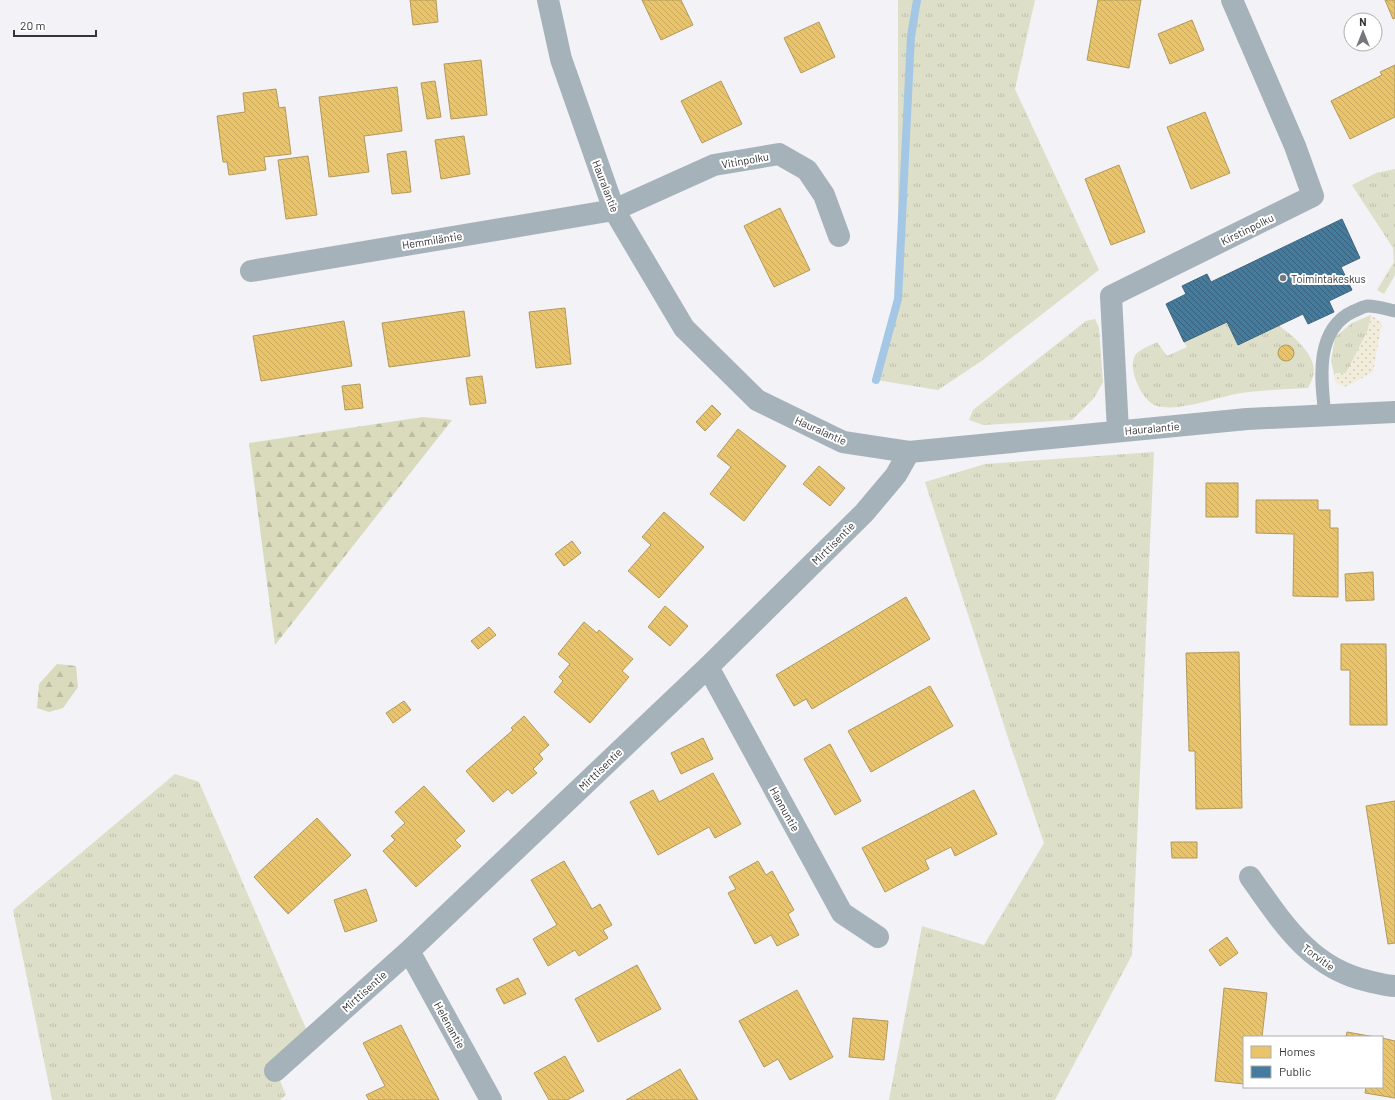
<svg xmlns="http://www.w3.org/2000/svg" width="1395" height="1100" font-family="Barlow,sans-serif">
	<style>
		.grass { fill: url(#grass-tufts) }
		.forest { fill: url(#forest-firs) }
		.sand { fill: url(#sand-dots) }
		.homes { fill: url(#homes-back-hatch); stroke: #b3995b }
		.public { fill: url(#public-back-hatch); stroke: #40667f }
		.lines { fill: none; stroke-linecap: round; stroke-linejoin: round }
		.stream { stroke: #a3c7e5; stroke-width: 8 }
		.lane { stroke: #a6b2ba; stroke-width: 13 }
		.street { stroke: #a6b2ba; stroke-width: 22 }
		.poi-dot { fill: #76777b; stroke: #fff; stroke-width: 1.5 }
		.labels { text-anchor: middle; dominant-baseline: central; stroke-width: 4; stroke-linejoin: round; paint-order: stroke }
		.street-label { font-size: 11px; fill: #343538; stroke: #fff }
		.poi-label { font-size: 11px; fill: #343538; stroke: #fff; text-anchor: start }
	</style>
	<defs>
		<pattern id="grass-tufts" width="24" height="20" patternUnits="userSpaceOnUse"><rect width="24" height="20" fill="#dedfc8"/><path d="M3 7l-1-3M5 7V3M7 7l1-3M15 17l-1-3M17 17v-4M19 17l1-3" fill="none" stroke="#bfc0ad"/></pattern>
		<pattern id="forest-firs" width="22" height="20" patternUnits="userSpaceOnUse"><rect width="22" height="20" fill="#d9dbbc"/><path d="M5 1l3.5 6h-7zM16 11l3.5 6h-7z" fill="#bbbda2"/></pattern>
		<pattern id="sand-dots" width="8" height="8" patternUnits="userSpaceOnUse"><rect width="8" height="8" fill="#f2ecda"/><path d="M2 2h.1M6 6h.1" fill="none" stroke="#d0cbbc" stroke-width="1.8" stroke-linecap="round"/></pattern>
		<pattern id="homes-back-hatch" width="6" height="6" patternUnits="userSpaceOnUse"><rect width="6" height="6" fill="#e9c46a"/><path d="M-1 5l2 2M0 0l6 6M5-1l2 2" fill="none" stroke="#c8a95d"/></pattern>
		<pattern id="public-back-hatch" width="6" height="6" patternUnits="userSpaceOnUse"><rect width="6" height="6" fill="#457b9d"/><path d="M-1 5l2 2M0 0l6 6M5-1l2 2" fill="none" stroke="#38607a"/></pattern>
	</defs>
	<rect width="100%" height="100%" fill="#f2f2f7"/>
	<!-- grass -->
	<path class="grass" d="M 898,0 L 1035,0 L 1015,89 L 1099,270 L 983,360 L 938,390 L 876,380 L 898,299 Z
		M 1395,169 L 1395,275 L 1384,294 L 1377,290 L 1394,262 L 1393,248 L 1352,185 L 1376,173 Z
		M 1371,315 L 1368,330 L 1346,373 L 1334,373 L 1331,361 L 1335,337 L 1352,323 Z
		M 1095,319 L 1099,328 L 1103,382 L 1094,398 L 1072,420 L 983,425 L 969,420 L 973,410 L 1086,321 Z
		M 1227,322 L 1238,344 L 1278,325 C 1292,335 1319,356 1313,376 C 1312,380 1310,384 1308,388 C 1286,389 1263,390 1241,393 C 1217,397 1180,412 1157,406 C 1142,402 1126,367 1136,354 C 1141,349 1151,345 1157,342 L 1167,356 L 1187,347 L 1184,342 Z
		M 1154,452 L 1132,955 L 1055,1100 L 889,1100 L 922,926 L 984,945 L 1044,843 L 1011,747 L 925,482 L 985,464 Z
		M 175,774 L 199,782 L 311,1040 L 276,1071 L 286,1095 L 280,1100 L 52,1100 L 13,910 Z"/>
	<!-- forest -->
	<path class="forest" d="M 423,417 L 452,420 L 275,645 L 249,443 Z
		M 57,664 L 76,666 L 78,687 L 63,708 L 49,712 L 37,708 L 39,684 Z"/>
	<!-- sand -->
	<path class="sand" d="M 1371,315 L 1382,323 L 1373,372 L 1345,387 L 1335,382 L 1334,373 L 1346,373 L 1368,330 Z"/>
	<!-- homes -->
	<path class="homes" d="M 410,0 L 436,0 L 438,22 L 413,25 Z
		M 642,0 L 681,0 L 693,25 L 661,40 Z
		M 1098,0 L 1141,0 L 1129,68 L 1087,60 Z
		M 1385,0 L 1395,0 L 1395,18 L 1393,19 Z
		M 1192,20 L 1204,50 L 1170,64 L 1158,34 Z
		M 819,22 L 835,57 L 801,73 L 784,38 Z
		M 481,60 L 487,115 L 451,119 L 444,64 Z
		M 1395,65 L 1395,117 L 1350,139 L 1331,101 L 1382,75 L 1380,72 Z
		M 435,81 L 441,117 L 427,119 L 421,83 Z
		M 721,81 L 742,124 L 702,143 L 681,101 Z
		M 397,87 L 402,131 L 364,136 L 369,172 L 329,177 L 319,97 Z
		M 276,89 L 279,108 L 285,107 L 291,154 L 264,157 L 266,170 L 229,175 L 227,162 L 223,162 L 217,116 L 245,112 L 243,93 Z
		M 1205,112 L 1230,173 L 1191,189 L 1167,127 Z
		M 464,136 L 470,174 L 441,179 L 435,140 Z
		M 406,151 L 411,192 L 392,194 L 387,154 Z
		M 308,156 L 317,215 L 286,219 L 278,160 Z
		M 1119,165 L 1145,232 L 1111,245 L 1085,179 Z
		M 780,208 L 810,270 L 774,287 L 744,226 Z
		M 565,308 L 571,364 L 536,368 L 529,312 Z
		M 464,311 L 470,356 L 389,367 L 382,323 Z
		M 344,321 L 352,366 L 261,381 L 253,336 Z
		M1278 353a8 8 0 1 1 16 0a8 8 0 1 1-16 0Z
		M 482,376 L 486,403 L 470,405 L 466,378 Z
		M 360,384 L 363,408 L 345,410 L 342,386 Z
		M 712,405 L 721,414 L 705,431 L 696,422 Z
		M 738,429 L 786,466 L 744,521 L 710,494 L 731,467 L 717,456 Z
		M 819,466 L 845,488 L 830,506 L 803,484 Z
		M 1206,483 L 1238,483 L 1238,517 L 1206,517 Z
		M 1256,500 L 1318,500 L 1318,510 L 1330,510 L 1330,528 L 1338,528 L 1338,597 L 1293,596 L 1294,534 L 1256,533 Z
		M 664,512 L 704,547 L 659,598 L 628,571 L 651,545 L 642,537 Z
		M 572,541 L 581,553 L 564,566 L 555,554 Z
		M 1373,572 L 1374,600 L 1346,601 L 1345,574 Z
		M 906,597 L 930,639 L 812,709 L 806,699 L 794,706 L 776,675 Z
		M 665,606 L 688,626 L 670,646 L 648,627 Z
		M 584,622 L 597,633 L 599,630 L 633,659 L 622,671 L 629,677 L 590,723 L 554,692 L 563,681 L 559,677 L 570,664 L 558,654 Z
		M 489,627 L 496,635 L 478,649 L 471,641 Z
		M 1341,644 L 1386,644 L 1387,725 L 1350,725 L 1350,670 L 1341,670 Z
		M 1239,652 L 1242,808 L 1196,809 L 1195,751 L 1189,751 L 1186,653 Z
		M 930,686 L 953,726 L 871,772 L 848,731 Z
		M 404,701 L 411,710 L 393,723 L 386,713 Z
		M 524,716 L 549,745 L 539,754 L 543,759 L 533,769 L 537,773 L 512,794 L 508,789 L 493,802 L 466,771 L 513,730 L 511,728 Z
		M 703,738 L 713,759 L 681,774 L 671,753 Z
		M 830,744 L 861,801 L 835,815 L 804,759 Z
		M 713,773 L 741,824 L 715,838 L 709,827 L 658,855 L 630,802 L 653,790 L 659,802 Z
		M 424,786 L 465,831 L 455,840 L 461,846 L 416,887 L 383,851 L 395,840 L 391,836 L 405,823 L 395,812 Z
		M 974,790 L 997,834 L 955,856 L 951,847 L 925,860 L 929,869 L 885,892 L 862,848 Z
		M 1395,801 L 1395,943 L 1388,944 L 1366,806 Z
		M 317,818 L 351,855 L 288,914 L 254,877 Z
		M 1171,842 L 1197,842 L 1197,858 L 1172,858 Z
		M 564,861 L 592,909 L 600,904 L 612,925 L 603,930 L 608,938 L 579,956 L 575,950 L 548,966 L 533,939 L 557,925 L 531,880 Z
		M 758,861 L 766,875 L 772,871 L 794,910 L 788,914 L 799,935 L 777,946 L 771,935 L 755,944 L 728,893 L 736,889 L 729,877 Z
		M 366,889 L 377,921 L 345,932 L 334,900 Z
		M 1227,937 L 1238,953 L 1220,966 L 1209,950 Z
		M 637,965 L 661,1009 L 598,1042 L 575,999 Z
		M 518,978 L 526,994 L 504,1004 L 496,989 Z
		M 1224,988 L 1267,993 L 1262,1037 L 1244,1037 L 1244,1084 L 1215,1081 Z
		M 797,990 L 833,1057 L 790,1080 L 778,1059 L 764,1067 L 739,1021 Z
		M 853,1018 L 888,1021 L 884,1060 L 849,1057 Z
		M 401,1025 L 439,1100 L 369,1100 L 366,1095 L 385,1086 L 363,1043 Z
		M 1347,1032 L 1375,1037 L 1346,1037 Z
		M 1382,1038 L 1395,1041 L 1395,1098 L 1365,1093 L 1366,1087 L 1382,1087 Z
		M 565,1056 L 584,1091 L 567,1100 L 549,1100 L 534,1073 Z
		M 680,1069 L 698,1100 L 626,1100 Z"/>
	<!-- public -->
	<path class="public" d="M 1342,219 L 1360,258 L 1341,267 L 1352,290 L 1329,301 L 1334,312 L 1308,324 L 1303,314 L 1238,345 L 1227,322 L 1184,342 L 1166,304 L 1186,294 L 1182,286 L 1207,274 L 1211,282 Z"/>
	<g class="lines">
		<!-- stream -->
		<path class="stream" d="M 876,380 L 898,299 L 911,36 L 917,0"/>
		<!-- lane -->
		<path class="lane" d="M 1325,415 C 1321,381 1314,329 1354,311 C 1358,310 1363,306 1368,306 C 1376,306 1386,309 1395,311"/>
		<!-- street -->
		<path class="street" d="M 548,0 L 561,59 L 614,210 L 684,328 L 757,400 L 843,442 L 909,452 L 1247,419 L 1395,412
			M 251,271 L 614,210 L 714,165 L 779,154 L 807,170 L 824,195 L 839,236
			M 1118,431 L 1111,296 L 1313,196 L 1295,146 L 1232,0
			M 708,667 L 842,913 L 878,937
			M 1250,877 C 1282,922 1310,968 1368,981 C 1377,983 1386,986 1395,986
			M 409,951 L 491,1100
			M 275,1071 L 409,951 L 708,667 L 864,513 L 896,475 L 909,452"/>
	</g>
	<!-- markers -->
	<circle class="poi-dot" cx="1283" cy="278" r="4"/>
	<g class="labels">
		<!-- street labels -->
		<g class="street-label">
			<text transform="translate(745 160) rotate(-10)">Vitinpolku</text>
			<text transform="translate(606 186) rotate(69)">Hauralantie</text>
			<text transform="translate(1247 229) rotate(-26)">Kirstinpolku</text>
			<text transform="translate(432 240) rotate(-9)">Hemmiläntie</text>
			<text transform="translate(1152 428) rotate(-5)">Hauralantie</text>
			<text transform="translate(821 430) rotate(24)">Hauralantie</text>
			<text transform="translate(833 543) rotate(-45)">Mirttisentie</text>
			<text transform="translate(600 769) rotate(-44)">Mirttisentie</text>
			<text transform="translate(785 809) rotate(61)">Hannuntie</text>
			<text transform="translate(1319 957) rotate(36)">Torvitie</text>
			<text transform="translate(364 991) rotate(-42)">Mirttisentie</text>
			<text transform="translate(450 1025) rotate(61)">Helenantie</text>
		</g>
		<!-- poi labels -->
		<g class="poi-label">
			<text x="1291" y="278">Toimintakeskus</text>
		</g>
	</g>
	<!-- legend -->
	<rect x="1243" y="1036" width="140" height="52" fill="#ffffff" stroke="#aeaeaf"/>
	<rect x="1251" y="1046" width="20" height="12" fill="#e9c46a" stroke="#aeaeaf"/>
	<text x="1279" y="1056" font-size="12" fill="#343538">Homes</text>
	<rect x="1251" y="1066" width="20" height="12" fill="#457b9d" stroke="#aeaeaf"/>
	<text x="1279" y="1076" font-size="12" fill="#343538">Public</text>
	<!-- north arrow -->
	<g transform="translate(1363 32)"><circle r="19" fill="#ffffff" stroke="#aeaeaf"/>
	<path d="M0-3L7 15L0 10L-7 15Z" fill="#76777b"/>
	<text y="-6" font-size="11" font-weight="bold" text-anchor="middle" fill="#343538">N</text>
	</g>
	<!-- scale -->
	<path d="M14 30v6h82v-6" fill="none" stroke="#343538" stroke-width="2"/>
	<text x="20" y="30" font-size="12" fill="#343538" stroke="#ffffff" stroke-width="3" paint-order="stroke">20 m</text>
</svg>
